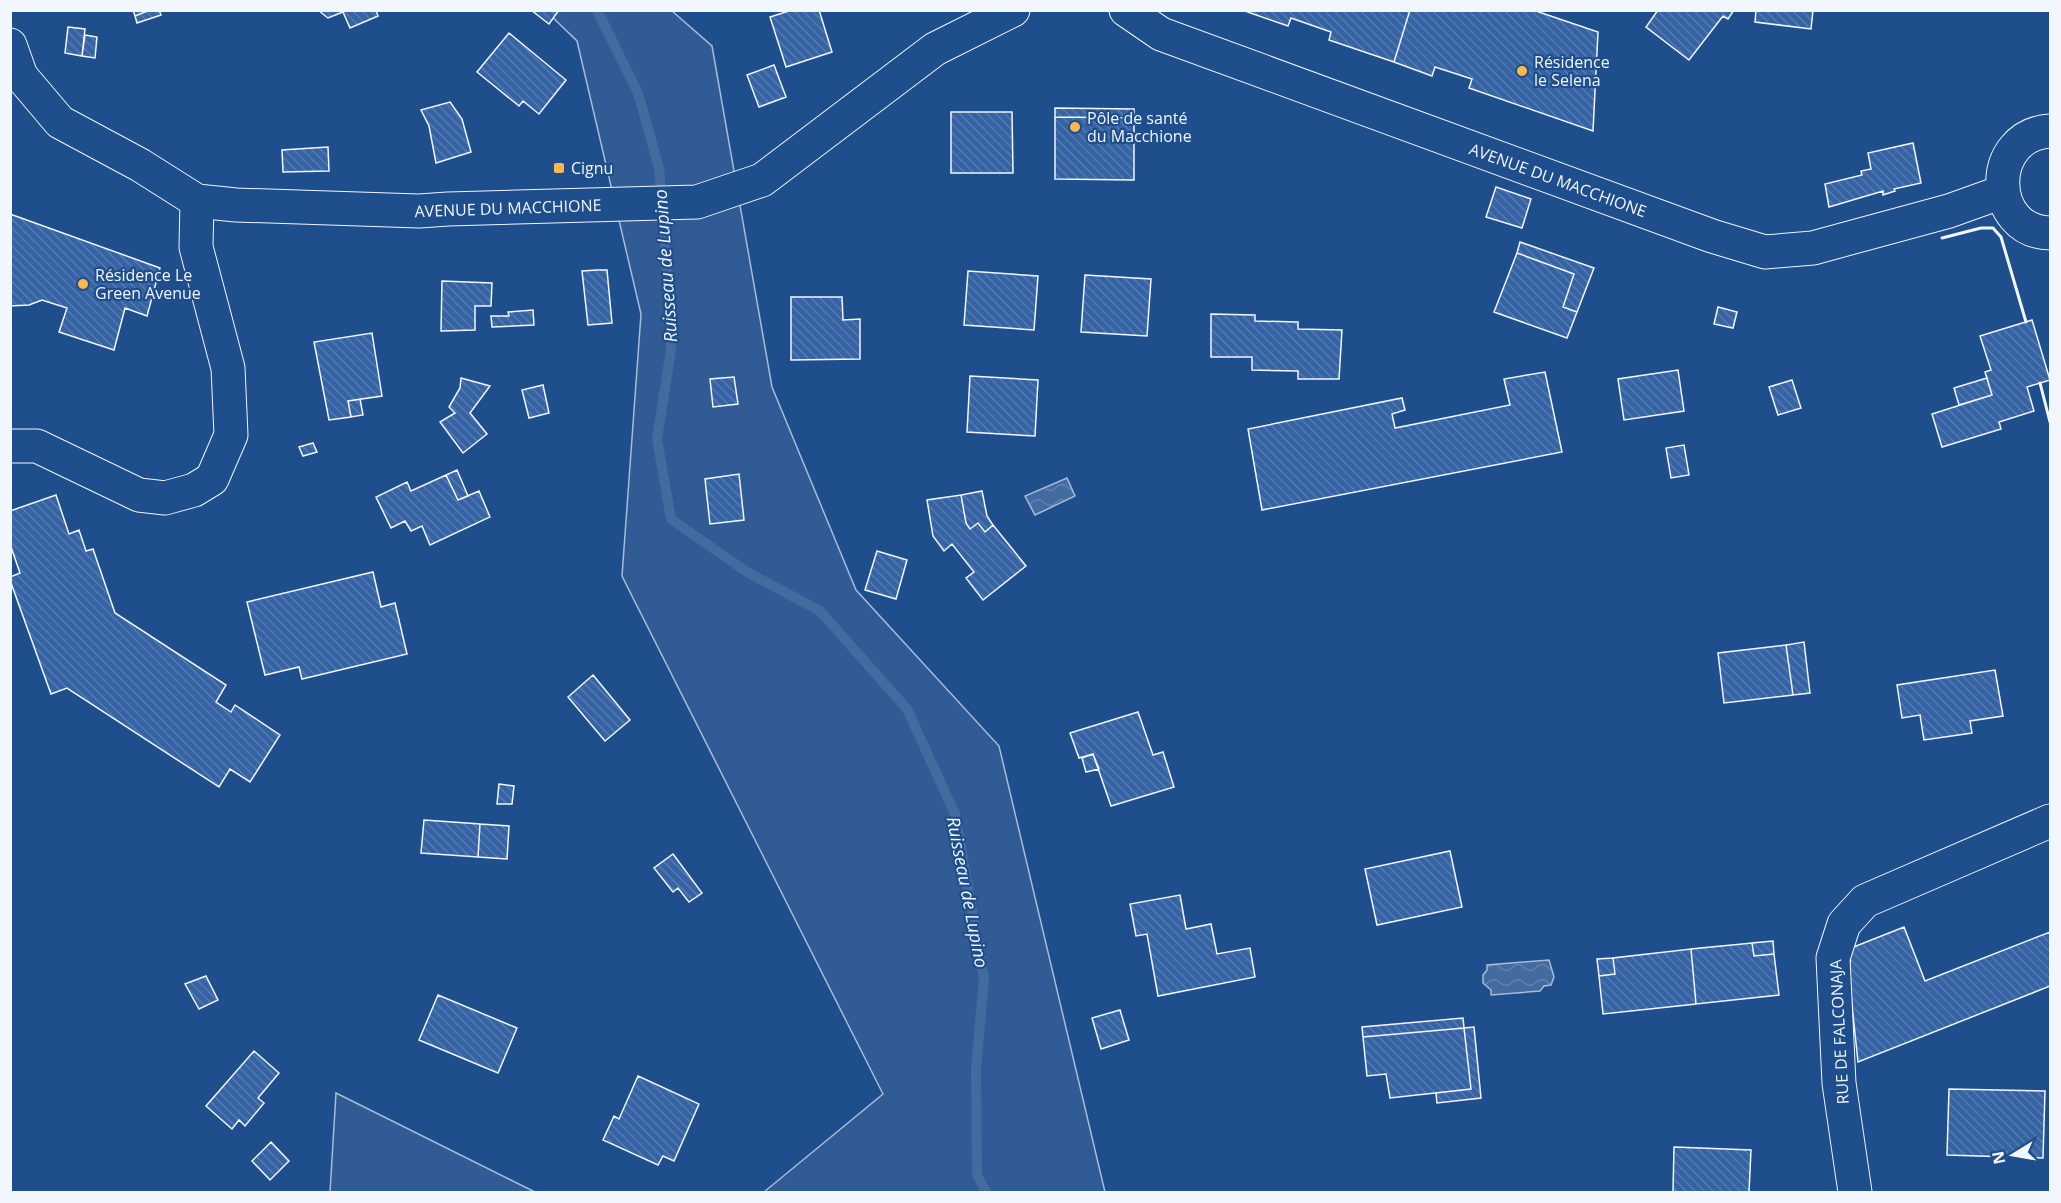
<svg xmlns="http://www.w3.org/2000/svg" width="2061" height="1203" font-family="'Open Sans',sans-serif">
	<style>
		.built { fill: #305b95; stroke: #a8bbd7; stroke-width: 1.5 }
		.water { fill: url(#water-waves); stroke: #a8bbd7; stroke-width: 1.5 }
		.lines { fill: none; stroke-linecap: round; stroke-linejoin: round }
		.stream { stroke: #446ba0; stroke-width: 10 }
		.building { fill: url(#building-back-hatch); stroke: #f2f6ff; stroke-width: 1.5 }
		.street-casing { stroke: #f2f6ff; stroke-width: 35 }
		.secondary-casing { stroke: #f2f6ff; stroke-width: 35 }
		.street { stroke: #1f4e8c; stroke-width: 33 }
		.secondary { stroke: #1f4e8c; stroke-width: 33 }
		.wall { stroke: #f2f6ff; stroke-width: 3 }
		.poi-dot { fill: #ffb74d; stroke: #1f4e8c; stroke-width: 2 }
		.labels { text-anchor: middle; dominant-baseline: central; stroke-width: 4.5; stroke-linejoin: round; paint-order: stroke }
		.poi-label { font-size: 16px; fill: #f2f6ff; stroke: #1f4e8c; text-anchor: start }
		.street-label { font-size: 16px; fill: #f2f6ff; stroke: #1f4e8c }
		.water-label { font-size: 18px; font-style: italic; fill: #f2f6ff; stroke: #1f4e8c }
	</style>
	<defs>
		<pattern id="water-waves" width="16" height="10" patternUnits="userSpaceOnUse" patternTransform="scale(1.5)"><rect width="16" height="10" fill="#446ba0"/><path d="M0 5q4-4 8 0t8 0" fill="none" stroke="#5f81ae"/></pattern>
		<pattern id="building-back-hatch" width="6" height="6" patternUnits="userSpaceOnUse" patternTransform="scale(1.5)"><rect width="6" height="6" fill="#3563a3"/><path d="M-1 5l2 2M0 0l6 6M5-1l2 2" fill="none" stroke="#537ab1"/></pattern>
	</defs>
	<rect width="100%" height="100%" fill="#1f4e8c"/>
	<!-- built -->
	<path class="built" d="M 546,11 L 672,11 L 712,46 L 772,387 L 856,590 L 999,746 L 1105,1192 L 764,1192 L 883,1094 L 622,576 L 641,314 L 577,41 Z
		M 336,1093 L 535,1192 L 330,1192 Z"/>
	<!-- water -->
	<path class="water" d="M 1067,478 L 1075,496 L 1035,515 L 1025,496 Z
		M 1549,960 L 1554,977 L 1551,985 L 1544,986 L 1540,991 L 1491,995 L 1491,990 L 1483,983 L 1483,975 L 1487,970 L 1487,965 Z"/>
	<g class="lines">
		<!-- stream -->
		<path class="stream" d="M 597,10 L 638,93 L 659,168 L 665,240 L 671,350 L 657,439 L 671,519 L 747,572 L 820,611 L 907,709 L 955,814 L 984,978 L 976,1069 L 977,1175 L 986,1192"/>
	</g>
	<!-- building -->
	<path class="building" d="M 133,10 L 150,10 L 135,16 Z
		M 150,10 L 159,10 L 161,15 L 137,23 L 135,16 Z
		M 318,10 L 376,10 L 378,16 L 350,28 L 343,12 L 328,18 Z
		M 531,10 L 559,10 L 549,24 Z
		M 792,10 L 819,10 L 832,52 L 786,67 L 770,17 Z
		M 1242,10 L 1410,10 L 1394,62 L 1329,40 L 1331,32 L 1291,18 L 1288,26 Z
		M 1410,10 L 1533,10 L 1598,32 L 1593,131 L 1469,88 L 1472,79 L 1435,67 L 1432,76 L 1394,62 Z
		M 1658,10 L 1734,10 L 1728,19 L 1723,16 L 1689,60 L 1646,27 Z
		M 1756,10 L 1813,10 L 1811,29 L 1755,22 Z
		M 68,27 L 85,29 L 82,56 L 65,53 Z
		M 509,33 L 566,80 L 539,114 L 523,101 L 519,106 L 477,72 Z
		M 85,35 L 97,37 L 95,58 L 82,56 Z
		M 774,65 L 786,97 L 759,107 L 747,75 Z
		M 450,102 L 462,119 L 471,152 L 436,163 L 429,126 L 421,110 Z
		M 1055,108 L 1134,109 L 1134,118 L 1055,117 Z
		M 951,112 L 1012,112 L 1013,173 L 951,173 Z
		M 1055,117 L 1134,118 L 1134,180 L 1055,179 Z
		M 1913,143 L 1921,183 L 1894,189 L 1895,191 L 1883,195 L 1883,191 L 1829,207 L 1825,184 L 1862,175 L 1861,171 L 1871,169 L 1868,153 Z
		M 328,147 L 329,171 L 283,172 L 282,150 Z
		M 1496,187 L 1531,199 L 1522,228 L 1486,217 Z
		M 10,214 L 160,268 L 147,316 L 125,308 L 114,350 L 59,332 L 67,308 L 42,300 L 29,305 L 10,306 Z
		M 1520,242 L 1594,268 L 1577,312 L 1563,307 L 1574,274 L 1517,253 Z
		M 1517,253 L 1574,274 L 1563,307 L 1577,312 L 1567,338 L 1494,312 Z
		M 597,270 L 607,270 L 612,323 L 588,325 L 582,271 Z
		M 968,271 L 1038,276 L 1034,330 L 964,325 Z
		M 1085,275 L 1151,279 L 1147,336 L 1081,332 Z
		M 442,281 L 492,283 L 491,306 L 475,306 L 475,330 L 441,331 Z
		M 791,297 L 842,297 L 843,320 L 860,319 L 860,359 L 791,360 Z
		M 1718,307 L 1737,312 L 1733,328 L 1714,324 Z
		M 533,310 L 534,325 L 492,327 L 491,316 L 509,316 L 508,312 Z
		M 1211,314 L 1255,315 L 1255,321 L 1298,322 L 1298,329 L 1342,330 L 1339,379 L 1298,379 L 1298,371 L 1252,370 L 1252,357 L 1211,357 Z
		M 2032,320 L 2050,380 L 2027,387 L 2034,411 L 1999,422 L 2001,429 L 1942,447 L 1932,414 L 1992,395 L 1985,372 L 1991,370 L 1980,336 Z
		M 372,333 L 382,396 L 348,401 L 351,417 L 329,420 L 314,342 Z
		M 1678,370 L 1684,411 L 1624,420 L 1618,379 Z
		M 1545,372 L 1562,452 L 1262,510 L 1248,429 L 1402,398 L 1405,410 L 1392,414 L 1395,428 L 1510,405 L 1504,379 Z
		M 970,376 L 1038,380 L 1035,436 L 967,432 Z
		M 734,377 L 738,404 L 713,407 L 710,379 Z
		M 461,378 L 490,386 L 470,413 L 487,434 L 463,453 L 440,422 L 455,413 L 449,407 L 460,388 Z
		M 1987,378 L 1992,395 L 1959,405 L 1954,388 Z
		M 1792,380 L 1801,408 L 1778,415 L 1769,387 Z
		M 543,385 L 549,413 L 529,418 L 522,390 Z
		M 360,399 L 363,415 L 351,417 L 348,401 Z
		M 313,443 L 317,452 L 303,456 L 299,447 Z
		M 1684,445 L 1689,475 L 1671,478 L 1666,448 Z
		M 457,470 L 468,496 L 458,500 L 446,475 Z
		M 739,474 L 744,520 L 710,524 L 705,479 Z
		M 446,475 L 458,500 L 479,491 L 490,517 L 430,545 L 422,526 L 411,531 L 405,521 L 391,528 L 376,497 L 407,482 L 411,491 Z
		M 982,491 L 987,516 L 993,525 L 985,532 L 978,523 L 970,529 L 966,523 L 961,495 Z
		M 56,495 L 69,534 L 79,530 L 86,551 L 93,549 L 115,613 L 226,685 L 216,702 L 231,712 L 235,705 L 280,735 L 250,782 L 230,769 L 219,787 L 67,688 L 51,694 L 10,580 L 10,577 L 20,573 L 10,544 L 10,511 Z
		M 961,495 L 966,523 L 970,529 L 978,523 L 985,532 L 993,525 L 1026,566 L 983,600 L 966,578 L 974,572 L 952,544 L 944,551 L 933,536 L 927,500 Z
		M 877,551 L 907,560 L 896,599 L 865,590 Z
		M 373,572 L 381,607 L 395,603 L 407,654 L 302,679 L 299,667 L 265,675 L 247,602 Z
		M 1804,642 L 1810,693 L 1793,695 L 1786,645 Z
		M 1786,645 L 1793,695 L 1724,703 L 1718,653 Z
		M 1995,670 L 2003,716 L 1970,721 L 1972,733 L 1924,740 L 1920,715 L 1902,718 L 1897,685 Z
		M 593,675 L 630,720 L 605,741 L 568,697 Z
		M 1138,712 L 1153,755 L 1163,752 L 1174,787 L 1111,806 L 1093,754 L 1079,758 L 1070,733 Z
		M 1093,754 L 1099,769 L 1086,772 L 1082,758 Z
		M 499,784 L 514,786 L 512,804 L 497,804 Z
		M 424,820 L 480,824 L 478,857 L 421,853 Z
		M 480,824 L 509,826 L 507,859 L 478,857 Z
		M 1450,851 L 1462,907 L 1377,925 L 1365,869 Z
		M 673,854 L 702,893 L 689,902 L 678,888 L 673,892 L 654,868 Z
		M 1180,895 L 1186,929 L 1211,924 L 1217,954 L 1250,948 L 1255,977 L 1158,996 L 1147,934 L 1136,936 L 1130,904 Z
		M 1904,927 L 1925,981 L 2050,932 L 2050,986 L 1858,1062 L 1849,977 L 1851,948 Z
		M 1773,941 L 1774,954 L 1754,956 L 1752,943 Z
		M 1752,943 L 1754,956 L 1774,954 L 1779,995 L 1696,1004 L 1691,949 Z
		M 1691,949 L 1696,1004 L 1603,1014 L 1599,976 L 1615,974 L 1613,958 Z
		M 1613,958 L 1615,974 L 1599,976 L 1597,959 Z
		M 206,976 L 218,1000 L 199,1009 L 185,984 Z
		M 438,995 L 517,1028 L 498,1073 L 419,1040 Z
		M 1120,1010 L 1129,1040 L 1101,1049 L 1092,1018 Z
		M 1463,1018 L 1464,1028 L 1363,1037 L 1362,1027 Z
		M 1474,1027 L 1481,1098 L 1437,1103 L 1436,1093 L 1471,1089 L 1464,1028 Z
		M 1464,1028 L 1471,1089 L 1390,1098 L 1386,1074 L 1367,1076 L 1363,1037 Z
		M 254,1051 L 279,1073 L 258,1098 L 264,1103 L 245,1126 L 239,1120 L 232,1129 L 206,1106 Z
		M 638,1076 L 699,1104 L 674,1161 L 663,1156 L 658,1165 L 603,1140 L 614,1116 L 619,1119 Z
		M 1949,1089 L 2045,1091 L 2043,1158 L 1947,1155 Z
		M 271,1142 L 289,1161 L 270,1180 L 252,1161 Z
		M 1674,1147 L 1751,1150 L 1749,1192 L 1673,1192 Z"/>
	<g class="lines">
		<!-- street casing -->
		<g class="street-casing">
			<path id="street" d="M 10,446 L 37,446 L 139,495 L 165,498 L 194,490 L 212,479 L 231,435 L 228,368 L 196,247 L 197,201
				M 1855,1192 L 1839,1083 L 1833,958 L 1844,924 L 1865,901 L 2050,821"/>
		</g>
		<!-- secondary casing -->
		<g class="secondary-casing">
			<path id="secondary" d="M 1126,10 L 1161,34 L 1712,236 L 1765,252 L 1813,248 L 1949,211 L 2002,192
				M 10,45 L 21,76 L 60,122 L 140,165 L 197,201 L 236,205 L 419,211 L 448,209 L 697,202 L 762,180 L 935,49 L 1013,10
				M 2050,131 C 1986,135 1988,232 2050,233"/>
		</g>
		<!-- street -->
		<use href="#street" class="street"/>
		<!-- secondary -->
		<use href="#secondary" class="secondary"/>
		<!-- wall -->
		<path class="wall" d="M 1942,238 L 1981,228 L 1993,228 L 2001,237 L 2026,322
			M 2040,383 L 2050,422"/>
	</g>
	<!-- markers -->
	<g class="poi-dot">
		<circle cx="1522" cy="71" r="6"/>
		<circle cx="1075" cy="127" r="6"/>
		<rect x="553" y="162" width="12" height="12" rx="3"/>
		<circle cx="83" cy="284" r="6"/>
	</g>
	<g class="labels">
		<!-- poi labels -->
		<g class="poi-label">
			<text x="1534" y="62">Résidence<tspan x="1534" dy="18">le Selena</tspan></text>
			<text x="1087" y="118">Pôle de santé<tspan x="1087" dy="18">du Macchione</tspan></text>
			<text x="571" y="168">Cignu</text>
			<text x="95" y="275">Résidence Le<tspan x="95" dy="18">Green Avenue</tspan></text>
		</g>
		<!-- street labels -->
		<g class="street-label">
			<text transform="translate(1558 180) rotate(20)">AVENUE DU MACCHIONE</text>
			<text transform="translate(508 208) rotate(-2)">AVENUE DU MACCHIONE</text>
			<text transform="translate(1839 1032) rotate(-93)">RUE DE FALCONAJA</text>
		</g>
		<!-- water labels -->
		<g class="water-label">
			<text transform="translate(665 266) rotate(-94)">Ruisseau de Lupino</text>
			<text transform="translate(968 892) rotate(79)">Ruisseau de Lupino</text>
		</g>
	</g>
	<!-- border -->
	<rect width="2061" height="1203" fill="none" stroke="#f2f6ff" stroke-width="24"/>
	<!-- north arrow -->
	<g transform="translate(2013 1155) rotate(259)" stroke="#1f4e8c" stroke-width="4.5" paint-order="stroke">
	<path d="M0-4.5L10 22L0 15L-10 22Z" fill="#f2f6ff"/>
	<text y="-9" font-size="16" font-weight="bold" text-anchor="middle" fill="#f2f6ff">N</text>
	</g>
</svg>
